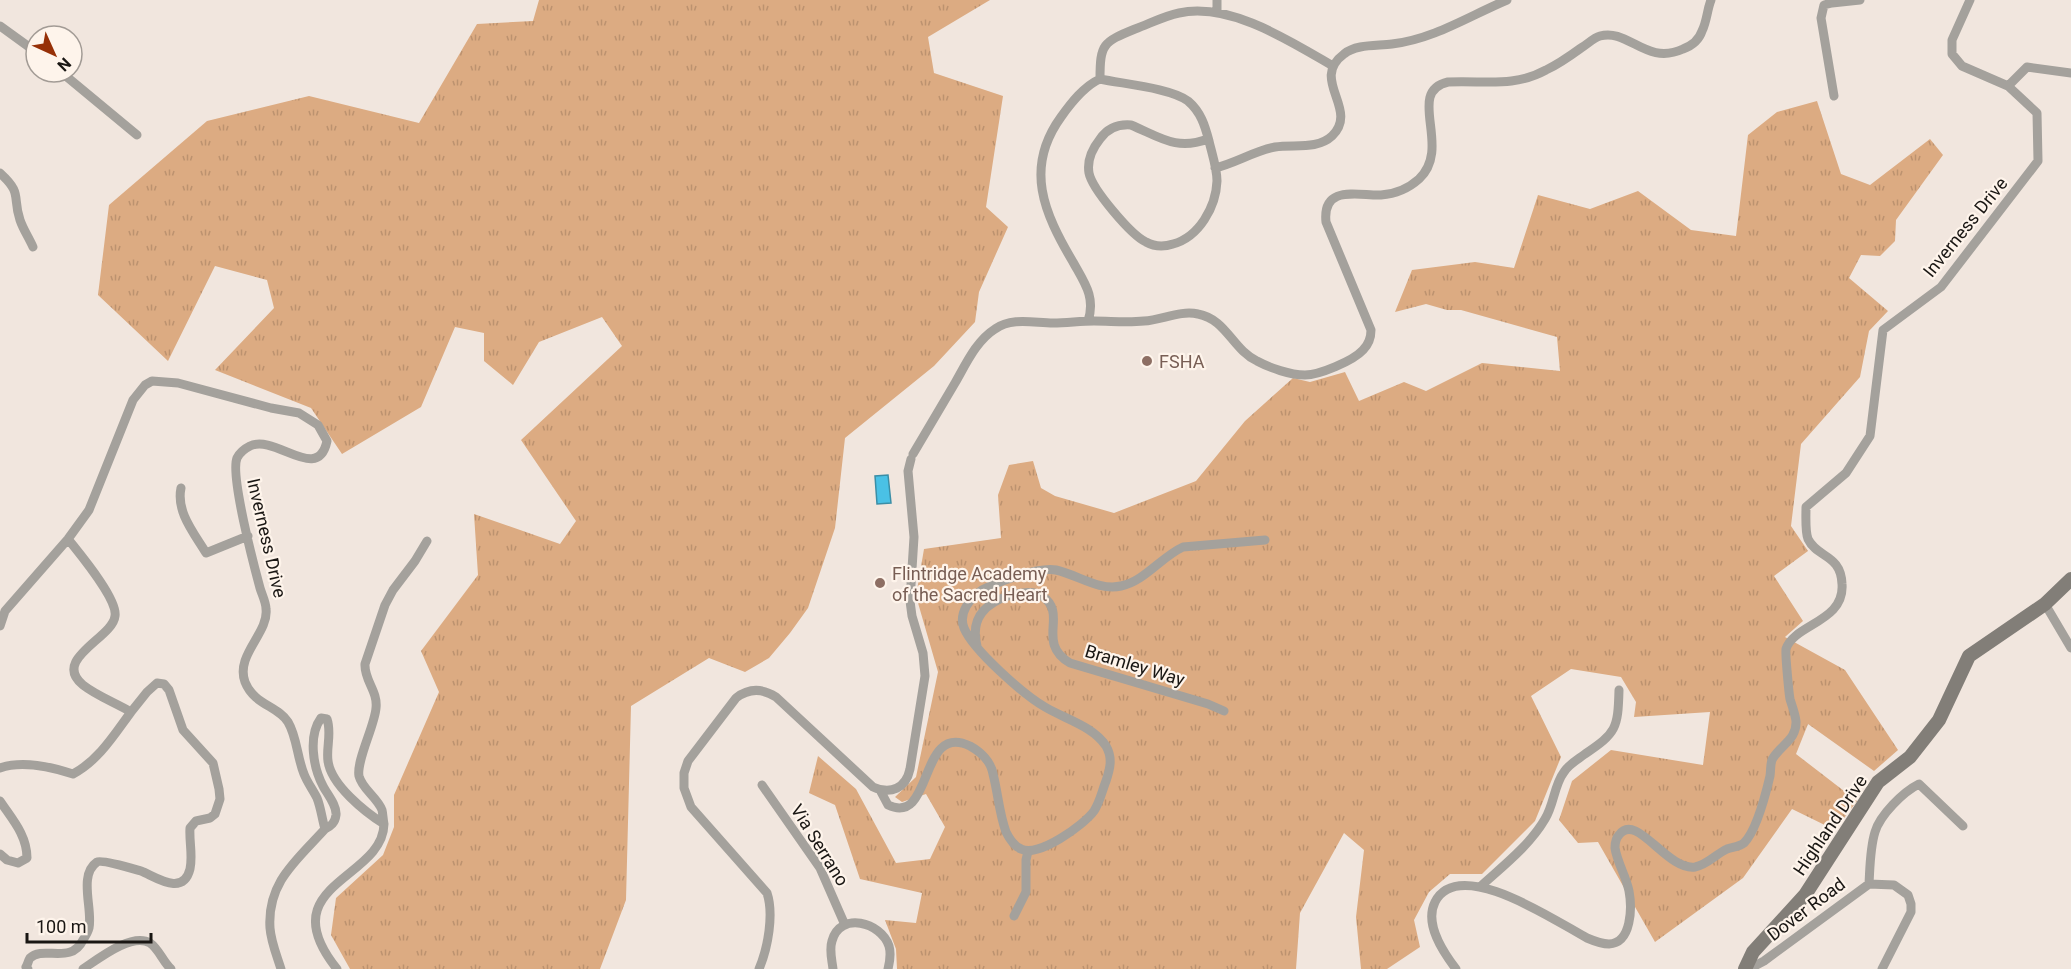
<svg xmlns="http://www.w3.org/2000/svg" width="2071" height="969" font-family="Roboto,sans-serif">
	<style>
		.grass { fill: url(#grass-tufts) }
		.water { fill: #4ac1e5; stroke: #3b8ea6; stroke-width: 1.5 }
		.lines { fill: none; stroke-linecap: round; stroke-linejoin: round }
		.street { stroke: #a4a19c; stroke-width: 9 }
		.secondary { stroke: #827e78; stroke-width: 14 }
		.education-dot { fill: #8d6e63; stroke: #fef4eb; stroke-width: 2 }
		.labels { text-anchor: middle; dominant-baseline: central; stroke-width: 4.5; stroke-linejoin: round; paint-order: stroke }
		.street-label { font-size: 18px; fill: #191613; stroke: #fef4eb }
		.education-label { font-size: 18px; fill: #785e54; stroke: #fef4eb; text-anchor: start }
	</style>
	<defs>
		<pattern id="grass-tufts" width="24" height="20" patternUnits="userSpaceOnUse" patternTransform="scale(1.5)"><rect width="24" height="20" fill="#dcab82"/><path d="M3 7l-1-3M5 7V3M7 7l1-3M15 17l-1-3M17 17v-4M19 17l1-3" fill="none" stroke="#bc926f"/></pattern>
	</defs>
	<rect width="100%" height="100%" fill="#f1e6de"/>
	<!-- grass -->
	<path class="grass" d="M 539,0 L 990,0 L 928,37 L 934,73 L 1003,96 L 986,207 L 1008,227 L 979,292 L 975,322 L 934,366 L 845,438 L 835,528 L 808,608 L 790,633 L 769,658 L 745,672 L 709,658 L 631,706 L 626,900 L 600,969 L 350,969 L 331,935 L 336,898 L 383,855 L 394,827 L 394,795 L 439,692 L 421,651 L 478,575 L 474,514 L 560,544 L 576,521 L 521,440 L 622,346 L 602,317 L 539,342 L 513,385 L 484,361 L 484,333 L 455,327 L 421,407 L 342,454 L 311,408 L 215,370 L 274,308 L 267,280 L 215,266 L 168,361 L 98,295 L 109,205 L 207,121 L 309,96 L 419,123 L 477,24 L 533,21 Z
		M 1817,101 L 1841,174 L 1870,185 L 1930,139 L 1943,155 L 1896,220 L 1895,241 L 1880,256 L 1861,255 L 1849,278 L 1888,311 L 1869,331 L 1860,377 L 1801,444 L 1791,526 L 1808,551 L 1774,576 L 1803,621 L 1785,637 L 1845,670 L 1898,750 L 1874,771 L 1808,724 L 1796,754 L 1857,801 L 1835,830 L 1792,809 L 1743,878 L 1655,942 L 1598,842 L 1578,843 L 1559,820 L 1572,781 L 1611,750 L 1703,765 L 1710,712 L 1634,717 L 1636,702 L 1621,677 L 1571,669 L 1531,696 L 1561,757 L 1535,821 L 1482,874 L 1450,874 L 1429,892 L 1414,920 L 1420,947 L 1387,969 L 1361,969 L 1356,917 L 1364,850 L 1344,833 L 1300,913 L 1296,969 L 897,969 L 896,949 L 885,920 L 916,923 L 922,893 L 860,879 L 835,805 L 809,793 L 818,756 L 856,789 L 896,863 L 930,859 L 945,827 L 926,794 L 902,802 L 895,797 L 916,777 L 938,672 L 916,596 L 924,549 L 1001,538 L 998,495 L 1009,465 L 1033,461 L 1041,488 L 1055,496 L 1114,513 L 1196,481 L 1245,421 L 1293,378 L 1310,382 L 1345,372 L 1359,401 L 1404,382 L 1426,391 L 1482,363 L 1560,371 L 1557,337 L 1461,310 L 1447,310 L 1426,304 L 1395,312 L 1412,270 L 1475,262 L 1514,268 L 1538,195 L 1590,209 L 1638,191 L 1691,230 L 1736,236 L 1748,135 L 1777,112 Z"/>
	<!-- water -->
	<path class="water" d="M 888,475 L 891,503 L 877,504 L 875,476 Z"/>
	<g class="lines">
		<!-- street -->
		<path class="street" d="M 1217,13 L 1217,0
			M 0,26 L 36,52
			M 61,72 L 137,135
			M 1100,79 C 1123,84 1171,88 1188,101 C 1201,112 1205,126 1209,141 C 1212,154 1217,168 1217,181 C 1216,207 1199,237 1173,244 C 1164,247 1155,247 1146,242 C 1131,235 1092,189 1089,173 C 1087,161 1092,149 1100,139 C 1107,129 1118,124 1131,125 C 1160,137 1176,151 1208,139
			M 2008,86 L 2027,67 L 2071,73
			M 1834,96 L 1821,18 L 1824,5 L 1832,3 L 1860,0
			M 1215,168 C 1236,163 1254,151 1275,147 C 1294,144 1317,150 1332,136 C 1360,109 1309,80 1344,54 C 1356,44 1377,46 1392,44 C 1434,39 1469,16 1507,0
			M 0,173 C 23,194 12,196 20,220 C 23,229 29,238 33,247
			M 1088,321 C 1096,297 1084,282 1073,262 C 1044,213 1024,168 1061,117 C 1071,103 1084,86 1100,79 C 1100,44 1103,42 1135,29 C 1149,24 1164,16 1179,13 C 1230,2 1290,41 1333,66
			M 913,454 C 927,430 941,407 955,383 C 966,364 976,341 995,329 C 1012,317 1034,323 1053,323 C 1067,323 1080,321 1094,321 C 1111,321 1127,323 1144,321 C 1162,320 1180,310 1198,314 C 1226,319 1233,350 1257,361 C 1270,368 1290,375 1305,375 C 1319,375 1353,361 1363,350 C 1369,344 1371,337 1371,330 L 1326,222 C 1322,184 1359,196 1381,195 C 1395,194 1409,188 1419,179 C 1453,147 1405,92 1448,82 C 1484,80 1513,88 1546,70 C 1559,64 1570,56 1581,48 C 1588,44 1593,38 1600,36 C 1628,28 1646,66 1683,49 C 1691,46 1699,40 1702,31 C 1707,21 1707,10 1711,0
			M 181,488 C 176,512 194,533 206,553 L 248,536
			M 2045,604 L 2071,648
			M 0,626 L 5,611 L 68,539 L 89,510 L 133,400 L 145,385 L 152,381 L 178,383 L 271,408 L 299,413 L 318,425 L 327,441 C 318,484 276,434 250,446 C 244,449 240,452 237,458 C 230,475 254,566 260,588 C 262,595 266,602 266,609 C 269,633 235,655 245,682 C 254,705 278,706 288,722 C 297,737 297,757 304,774 C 307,782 313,790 317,798 C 321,808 322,819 325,829 C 331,826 335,823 336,815 C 337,805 327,794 323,786 C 313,767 308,736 321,718 L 327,719 C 332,733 326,747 328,761 C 331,785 365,812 384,824 C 383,880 269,884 337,969
			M 977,646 C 970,618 985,603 1011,595 C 1021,593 1033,590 1042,596 C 1069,614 1035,642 1070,663 L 1208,704 L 1224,711
			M 0,768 C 23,760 51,767 73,774 C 99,760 114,735 131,712
			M 762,785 L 820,868 L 845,925
			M 880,790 L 888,805 C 934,827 918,721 970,746 C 981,752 991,762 993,774 C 998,793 999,813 1006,832 C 1009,838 1014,846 1021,849 C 1038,858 1084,825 1094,811 C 1100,802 1102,791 1106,781 C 1110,769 1113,758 1106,746 C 1093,726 1065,719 1045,707 C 1024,695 973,650 964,628 C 958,613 970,598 982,590 C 999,581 1038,567 1056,570 C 1078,575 1099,591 1121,586 C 1145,581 1161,557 1183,547 L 1265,540
			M 0,801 C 12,819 27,835 27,858 L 18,863 L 7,860 L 0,854
			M 384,824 C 383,820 383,814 382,810 C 377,797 362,789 359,776 C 356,761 375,725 376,708 C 378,691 364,680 365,664 L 385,605 L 393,590 L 415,561 L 427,541
			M 1869,884 C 1870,867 1870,848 1875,832 C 1880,815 1903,792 1919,784 L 1963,826
			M 1481,886 C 1503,866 1530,845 1545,819 C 1554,805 1554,785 1564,772 C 1569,764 1577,760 1585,754 C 1616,733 1618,729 1619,690
			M 1014,916 L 1026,892 L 1026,860 L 1028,851
			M 28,969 L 26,967 C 28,964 28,961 30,958 C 43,945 71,965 83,940 C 85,937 88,932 89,928 C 93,909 78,875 97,862 C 102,859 134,869 141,871 C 156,877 183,897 190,869 C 193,856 189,841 190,828 L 196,821 L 210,818 L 215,814 L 220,799 L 219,789 L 213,763 L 183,730 L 169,690 L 164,684 L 157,683 L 147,692 L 131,712 C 116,703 97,696 83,685 C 51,659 113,638 115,616 C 118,599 79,553 68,539
			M 83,969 C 98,959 132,932 150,943 C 159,949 163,962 171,969
			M 281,969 C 277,956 271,942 270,928 C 267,882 297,860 325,829
			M 759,969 C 768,948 774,914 767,893 L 691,807 L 684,788 L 684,773 L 688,761 L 736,698 C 749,688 762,688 776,697 L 873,787 C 891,795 906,788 910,769 L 925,676 L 923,653 L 912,616 L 910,601 L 914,537 L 908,471 L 911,459
			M 833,969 C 832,960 829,950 832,941 C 840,911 881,922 889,946 C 891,953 890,961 888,969
			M 1456,969 C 1443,952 1424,924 1435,902 C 1459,855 1557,922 1587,938 C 1594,941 1601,944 1609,944 C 1632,943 1632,907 1629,891 C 1626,876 1617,862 1615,848 C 1615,843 1616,838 1619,835 C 1636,811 1667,871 1695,867 C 1707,865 1716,854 1727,849 C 1732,847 1739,847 1744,843 C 1757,830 1766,793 1770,776 C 1771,770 1770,762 1773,758 C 1782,744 1797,739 1796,721 C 1795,713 1792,706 1790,699 C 1789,694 1785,652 1786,649 C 1794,624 1845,622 1842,584 C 1841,554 1817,558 1808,539 C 1805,531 1806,516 1806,507 L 1846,473 L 1870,436 L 1883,330 L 1941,287 L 2038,161 L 2037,113 L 2008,86 L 1962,66 L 1952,54 L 1952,40 L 1970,0
			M 1749,969 L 1764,961 L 1869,884 L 1894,885 L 1908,895 L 1911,904 L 1911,912 L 1882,969"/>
		<!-- secondary -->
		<path class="secondary" d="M 1745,969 L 1753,952 L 1805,895 L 1878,782 L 1910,757 L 1939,720 L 1969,656 L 2045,604 L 2071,579"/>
	</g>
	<!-- markers -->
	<g class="education-dot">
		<circle cx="1147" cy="361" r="6"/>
		<circle cx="880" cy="583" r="6"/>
	</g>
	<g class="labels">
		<!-- street labels -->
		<g class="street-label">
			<text transform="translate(1965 227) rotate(-51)">Inverness Drive</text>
			<text transform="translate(267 538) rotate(77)">Inverness Drive</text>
			<text transform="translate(1135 665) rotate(17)">Bramley Way</text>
			<text transform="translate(1830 825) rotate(-56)">Highland Drive</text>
			<text transform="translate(820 845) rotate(58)">Via Serrano</text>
			<text transform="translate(1806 909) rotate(-37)">Dover Road</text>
		</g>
		<!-- education labels -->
		<g class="education-label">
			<text x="1159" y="361">FSHA</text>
			<text x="892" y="573">Flintridge Academy<tspan x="892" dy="21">of the Sacred Heart</tspan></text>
		</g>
	</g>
	<!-- north arrow -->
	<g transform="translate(54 54) rotate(135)"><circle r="28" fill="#fef4eb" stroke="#a29b95" stroke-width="1.5"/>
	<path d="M0-4.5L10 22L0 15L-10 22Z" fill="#963007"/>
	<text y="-9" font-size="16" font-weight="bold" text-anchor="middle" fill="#191613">N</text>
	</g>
	<!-- scale -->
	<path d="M27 933v9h124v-9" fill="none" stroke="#191613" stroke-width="3"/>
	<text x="36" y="933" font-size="18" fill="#191613" stroke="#fef4eb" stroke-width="4.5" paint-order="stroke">100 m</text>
</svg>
